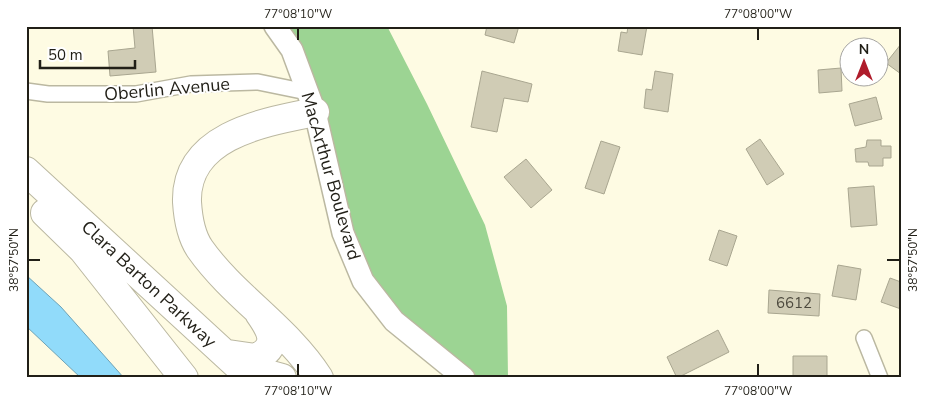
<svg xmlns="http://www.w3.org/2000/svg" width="927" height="404" font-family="'Nunito Sans',sans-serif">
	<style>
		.forest { fill: #9cd493 }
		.water { fill: #91dbfa; stroke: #6fa3b6 }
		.building { fill: #d0ccb5; stroke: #a9a690 }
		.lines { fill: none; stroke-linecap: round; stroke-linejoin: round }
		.street-casing { stroke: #bbb8a1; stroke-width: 18 }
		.secondary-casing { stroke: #bbb8a1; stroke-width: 24 }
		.highway-casing { stroke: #bbb8a1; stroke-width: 30 }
		.street { stroke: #fff; stroke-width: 15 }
		.secondary { stroke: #fff; stroke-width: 21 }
		.highway { stroke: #fff; stroke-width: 28 }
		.ticks { fill: none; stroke: #211f17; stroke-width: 2 }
		.labels { text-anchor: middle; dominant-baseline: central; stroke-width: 4; stroke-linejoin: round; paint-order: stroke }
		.number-label { font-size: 15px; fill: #4d4a3e }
		.street-label { font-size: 18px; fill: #211f17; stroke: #fff }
		.neatline { fill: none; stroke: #211f17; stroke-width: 2 }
		.ticks-label { font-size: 12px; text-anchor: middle; fill: #211f17 }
	</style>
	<rect width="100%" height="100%" fill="#fefbe3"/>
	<!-- forest -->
	<path class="forest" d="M 275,26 L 387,26 L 427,104 L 485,225 L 507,306 L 508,378 L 464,378 L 363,281 L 326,153 Z"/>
	<!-- water -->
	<path class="water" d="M 26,275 L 61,307 L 124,378 L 81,378 L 26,326 Z"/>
	<!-- building -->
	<path class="building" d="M 133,26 L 152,26 L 156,72 L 110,76 L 108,51 L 135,48 Z
		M 487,26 L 519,26 L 514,43 L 485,35 Z
		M 628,26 L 647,26 L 642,55 L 618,51 L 621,32 L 627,33 Z
		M 901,44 L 901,74 L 886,63 Z
		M 841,68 L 842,91 L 819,93 L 818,70 Z
		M 482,71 L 532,84 L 528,102 L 504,98 L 497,132 L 471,127 Z
		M 655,71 L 673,74 L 668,112 L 644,108 L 646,89 L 652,90 Z
		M 876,97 L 882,119 L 855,126 L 849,104 Z
		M 760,139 L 784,174 L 767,185 L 746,149 Z
		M 867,140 L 881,140 L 881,146 L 891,146 L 891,158 L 883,158 L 883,166 L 869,166 L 868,162 L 856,162 L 855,149 L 866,147 Z
		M 601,141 L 620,147 L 604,194 L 585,188 Z
		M 526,159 L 552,190 L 531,208 L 504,177 Z
		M 874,186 L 877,225 L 851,227 L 848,188 Z
		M 719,230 L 737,236 L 727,266 L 709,260 Z
		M 838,265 L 861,269 L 856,300 L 832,296 Z
		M 890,278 L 901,282 L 901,309 L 881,302 Z
		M 769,290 L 820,294 L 819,316 L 768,313 Z
		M 718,330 L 729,352 L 677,378 L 667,357 Z
		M 793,356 L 827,356 L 827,378 L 793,378 Z"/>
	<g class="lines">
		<!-- street casing -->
		<g class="street-casing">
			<path id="street" d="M 26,91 L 48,94 L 136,94 L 191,84 L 258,82 L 307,92
				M 864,338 L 880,378"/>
		</g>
		<!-- secondary casing -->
		<g class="secondary-casing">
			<path id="secondary" d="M 275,26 L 292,50 L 315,112 L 343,233 L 363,281 L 394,321 L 464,378"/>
		</g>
		<!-- highway casing -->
		<g class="highway-casing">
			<path id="highway" d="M 315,112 C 265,122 185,135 187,202 C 188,218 191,236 200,249 C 234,297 287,328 319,378
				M 26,171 L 238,366 L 282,378
				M 45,213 L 83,250 L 184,378
				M 228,354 L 255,358 C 281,347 271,330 259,313"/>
		</g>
		<!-- street -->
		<use href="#street" class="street"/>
		<!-- secondary -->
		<use href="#secondary" class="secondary"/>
		<!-- highway -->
		<use href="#highway" class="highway"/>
	</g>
	<!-- ticks -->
	<path class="ticks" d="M 298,28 L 298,40M 758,28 L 758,40M 28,260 L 40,260M 887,260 L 900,260M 298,364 L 298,376M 758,364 L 758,376"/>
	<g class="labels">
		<!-- number labels -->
		<g class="number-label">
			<text x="794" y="303">6612</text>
		</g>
		<!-- street labels -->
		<g class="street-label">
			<text transform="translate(167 89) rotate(-5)">Oberlin Avenue</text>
			<text transform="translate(331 176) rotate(74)">MacArthur Boulevard</text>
			<text transform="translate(149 284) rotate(43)">Clara Barton Parkway</text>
		</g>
	</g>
	<!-- border -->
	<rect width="927" height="404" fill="none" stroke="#ffffff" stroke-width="55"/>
	<!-- north arrow -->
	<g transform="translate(864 62)"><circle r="24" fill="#ffffff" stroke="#a6a5a2"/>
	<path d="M0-4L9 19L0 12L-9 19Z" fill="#af1c2b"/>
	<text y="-8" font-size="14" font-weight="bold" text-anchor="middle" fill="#211f17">N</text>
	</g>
	<!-- scale -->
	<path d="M40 60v8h95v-8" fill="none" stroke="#211f17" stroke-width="2.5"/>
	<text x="48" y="60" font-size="15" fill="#211f17" stroke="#ffffff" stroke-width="4" paint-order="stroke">50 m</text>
	<rect x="28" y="28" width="872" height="348" class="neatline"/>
	<g class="ticks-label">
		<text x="298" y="18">77°08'10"W</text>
		<text x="758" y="18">77°08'00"W</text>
		<text transform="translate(14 260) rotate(-90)" y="4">38°57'50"N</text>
		<text transform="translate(913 260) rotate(-90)" y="4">38°57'50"N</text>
		<text x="298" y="395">77°08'10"W</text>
		<text x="758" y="395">77°08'00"W</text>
	</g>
</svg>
